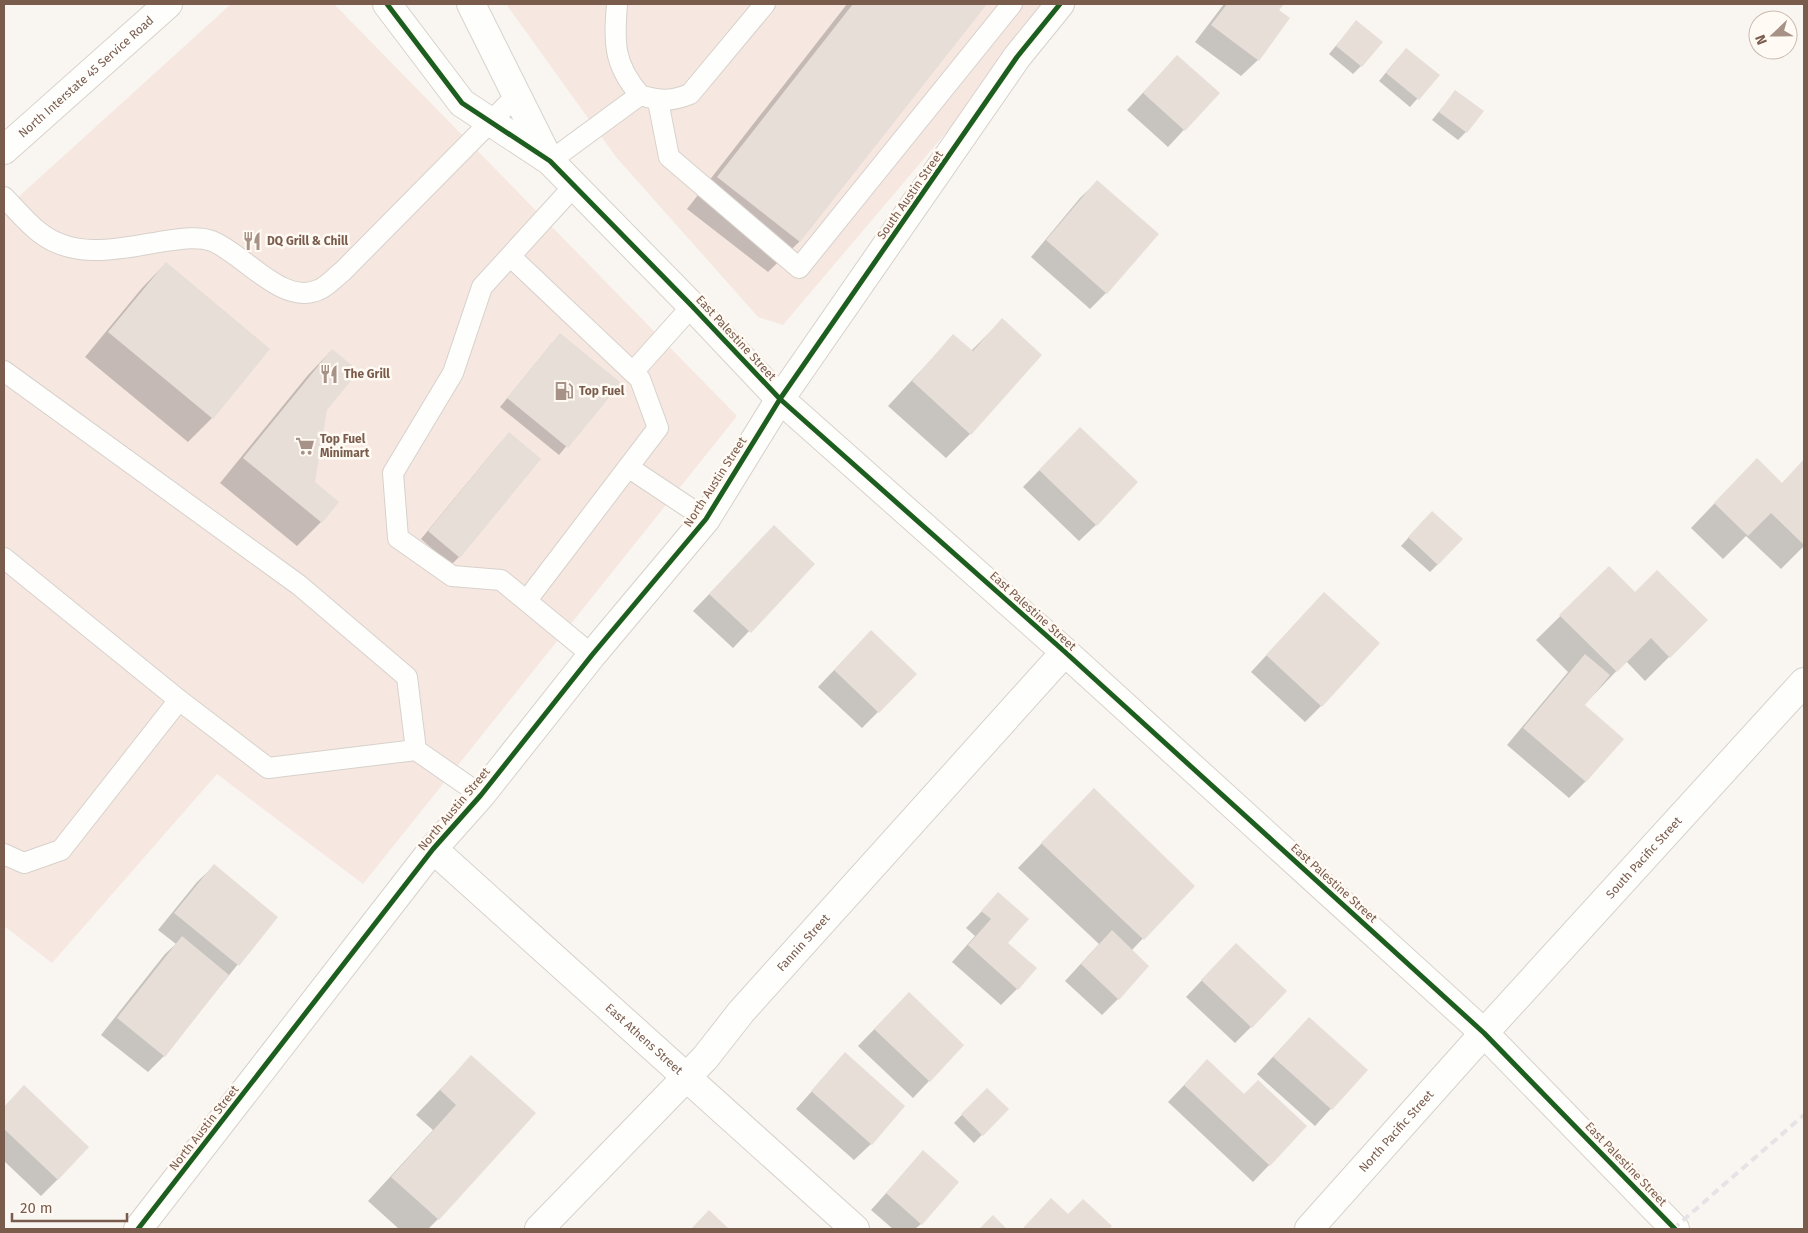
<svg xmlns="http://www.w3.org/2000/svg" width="1808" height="1233" font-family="'Fira Sans',sans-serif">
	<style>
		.commercial { fill: #f6e8e1 }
		.shadow { fill: #0003 }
		.building { fill: #e6ded7 }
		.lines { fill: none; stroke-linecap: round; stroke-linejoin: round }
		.lane-casing { stroke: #d7d1cb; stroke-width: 22 }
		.street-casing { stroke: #d7d1cb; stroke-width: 30 }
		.secondary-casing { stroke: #d9d2cb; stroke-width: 30 }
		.lane { stroke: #fefefd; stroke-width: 20 }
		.street { stroke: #fefefd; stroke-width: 28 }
		.secondary { stroke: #fefefd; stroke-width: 28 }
		.rail { stroke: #e6e3e7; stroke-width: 4; stroke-dasharray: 8 5; stroke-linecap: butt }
		.cycleway-casing { stroke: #fffaf3; stroke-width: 8 }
		.cycleway { stroke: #1b5e20; stroke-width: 5 }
		.labels { text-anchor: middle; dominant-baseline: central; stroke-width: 5; stroke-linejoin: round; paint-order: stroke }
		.street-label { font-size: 12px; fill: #7a5c4d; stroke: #fffaf3 }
		.poi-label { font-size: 12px; font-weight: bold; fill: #7a5c4d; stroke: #fffaf3; text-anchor: start }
	</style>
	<rect width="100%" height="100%" fill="#f9f5f0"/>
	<!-- commercial -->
	<path class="commercial" d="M 231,4 L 334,4 L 737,416 L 363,884 L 217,774 L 52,963 L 4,926 L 4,210 Z
		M 506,4 L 1055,4 L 783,325 L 758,317 L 616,157 Z"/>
	<!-- shadow -->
	<path class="shadow" d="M 847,4 L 985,4 L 799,242 L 768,272 L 687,209 Z
		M 1224,4 L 1283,4 L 1278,11 L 1258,60 L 1241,76 L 1195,42 Z
		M 1356,22 L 1361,66 L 1353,74 L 1329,54 Z
		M 1177,56 L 1218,93 L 1168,147 L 1127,110 Z
		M 1398,58 L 1438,75 L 1410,107 L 1379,81 Z
		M 1455,92 L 1466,132 L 1458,140 L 1432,120 Z
		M 1097,182 L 1106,293 L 1090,309 L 1031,257 L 1080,198 Z
		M 166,263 L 212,418 L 188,442 L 85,357 L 142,288 Z
		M 1002,320 L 970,434 L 946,458 L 888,406 L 953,336 L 971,351 Z
		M 552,343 L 619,383 L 559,455 L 500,407 Z
		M 332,350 L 325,410 L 314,483 L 321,522 L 297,546 L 220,483 L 308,375 Z
		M 501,442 L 459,557 L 451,565 L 421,539 Z
		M 1064,445 L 1096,525 L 1079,541 L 1023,487 Z
		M 1804,461 L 1804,546 L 1781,569 L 1746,536 L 1723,559 L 1691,528 L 1733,484 L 1782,484 Z
		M 1424,520 L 1438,564 L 1430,572 L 1401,546 Z
		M 758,543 L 813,564 L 733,648 L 693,611 Z
		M 1609,568 L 1635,594 L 1706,620 L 1645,681 L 1626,661 L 1583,706 L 1586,781 L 1569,798 L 1507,745 L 1568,672 L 1536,640 Z
		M 1308,610 L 1321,706 L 1305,722 L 1251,672 Z
		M 855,648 L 878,712 L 862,728 L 818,687 Z
		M 1070,814 L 1193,886 L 1131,951 L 1118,999 L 1102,1015 L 1065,981 L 1099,944 L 1018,868 Z
		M 214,866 L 276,917 L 164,1056 L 148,1072 L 101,1035 L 165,954 L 176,944 L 158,930 L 197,882 Z
		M 998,894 L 1006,943 L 1017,989 L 1001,1005 L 952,962 L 975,936 L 966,928 Z
		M 1220,961 L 1251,1027 L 1235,1043 L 1186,997 Z
		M 893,1010 L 963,1045 L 913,1098 L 858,1046 Z
		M 1309,1018 L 1366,1070 L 1315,1126 L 1257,1074 Z
		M 845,1054 L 871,1144 L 854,1160 L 796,1109 Z
		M 471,1057 L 438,1219 L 428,1229 L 399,1229 L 368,1201 L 433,1130 L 416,1115 Z
		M 1207,1061 L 1244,1096 L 1305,1127 L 1253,1182 L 1168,1102 Z
		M 24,1087 L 58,1179 L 41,1196 L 4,1161 L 4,1107 Z
		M 987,1089 L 1007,1109 L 974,1143 L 954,1123 Z
		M 923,1152 L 921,1224 L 915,1229 L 893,1229 L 871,1210 Z
		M 1051,1200 L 1068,1216 L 1110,1226 L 1108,1229 L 1023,1229 Z"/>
	<!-- building -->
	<path class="building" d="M 853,4 L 987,4 L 800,242 L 717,177 Z
		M 1227,4 L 1284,4 L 1279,10 L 1290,18 L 1259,61 L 1211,25 Z
		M 1356,20 L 1383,42 L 1362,67 L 1336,46 Z
		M 1406,48 L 1440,75 L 1419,100 L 1386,73 Z
		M 1177,55 L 1220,93 L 1185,131 L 1143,93 Z
		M 1455,90 L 1484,111 L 1467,133 L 1439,112 Z
		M 1097,180 L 1159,234 L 1107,294 L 1046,240 Z
		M 166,262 L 270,349 L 213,419 L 108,332 Z
		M 1002,318 L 1042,355 L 971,435 L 912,381 L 953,334 L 973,351 Z
		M 560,333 L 621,383 L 568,448 L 507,398 Z
		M 332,349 L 359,371 L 327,410 L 315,482 L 339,502 L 322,523 L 243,458 Z
		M 1080,427 L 1138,482 L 1097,526 L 1039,470 Z
		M 509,432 L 541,459 L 460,558 L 428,531 Z
		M 1757,458 L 1782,483 L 1804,459 L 1804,545 L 1771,513 L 1748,536 L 1714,503 Z
		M 1432,511 L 1463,539 L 1438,565 L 1408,537 Z
		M 774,525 L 815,564 L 751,633 L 709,594 Z
		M 1609,566 L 1635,592 L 1657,570 L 1708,620 L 1670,658 L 1651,638 L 1617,672 L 1559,615 Z
		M 1324,592 L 1380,643 L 1322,707 L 1266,655 Z
		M 871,630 L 917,674 L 879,713 L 834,670 Z
		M 1585,654 L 1610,675 L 1585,705 L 1624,739 L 1586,782 L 1523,728 Z
		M 1094,788 L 1195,886 L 1144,940 L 1041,843 Z
		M 214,864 L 278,917 L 239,966 L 174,913 Z
		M 998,892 L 1029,919 L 1008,943 L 1037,968 L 1018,990 L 968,945 L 991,919 L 981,911 Z
		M 1112,930 L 1149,966 L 1119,1000 L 1081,964 Z
		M 182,936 L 229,975 L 165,1057 L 117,1018 Z
		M 1236,943 L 1287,991 L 1252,1028 L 1201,980 Z
		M 909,992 L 964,1045 L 930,1082 L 874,1029 Z
		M 1309,1017 L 1368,1070 L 1332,1110 L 1273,1057 Z
		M 845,1052 L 905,1106 L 872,1145 L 811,1091 Z
		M 471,1055 L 536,1113 L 439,1220 L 391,1177 L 456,1105 L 440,1090 Z
		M 1207,1059 L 1244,1094 L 1258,1080 L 1307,1126 L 1270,1166 L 1184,1085 Z
		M 24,1085 L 89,1147 L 58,1180 L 4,1129 L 4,1107 Z
		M 987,1088 L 1009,1109 L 983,1136 L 961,1114 Z
		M 923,1150 L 959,1182 L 922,1225 L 886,1193 Z
		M 1051,1198 L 1068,1214 L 1083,1199 L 1112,1226 L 1109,1229 L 1026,1229 L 1024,1227 Z
		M 709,1210 L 729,1229 L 691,1229 Z
		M 993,1215 L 1007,1229 L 979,1229 Z"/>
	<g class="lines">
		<!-- lane casing -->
		<g class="lane-casing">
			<path id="lane" d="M 617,4 C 614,42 613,64 640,95
				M 658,101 L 669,157 L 799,268 L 1012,4
				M 550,161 L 640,95 C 660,101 670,102 690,94 L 765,4
				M 574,186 L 482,287 L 453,373 L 393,473 L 398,538 L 452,576 L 501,580 L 592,655
				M 4,197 C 15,208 26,222 39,232 C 74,260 119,249 159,242 C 175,240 196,235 212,241 C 243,253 282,306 318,290 C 327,287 335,277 342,272 L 517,95
				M 510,256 L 640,379 L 658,428 L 527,600
				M 4,371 L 299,585 L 407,677 L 416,750
				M 633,372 L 692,306
				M 628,467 L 706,519
				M 4,558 L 179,700
				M 4,854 L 24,863 L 61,850 L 179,700 L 268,768 L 416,750 L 481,795"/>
		</g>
		<!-- street casing -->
		<g class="street-casing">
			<g id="street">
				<path id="s1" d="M 433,849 L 855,1229"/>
				<path d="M 138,1229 L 433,849 L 481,795 L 592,655 L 706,519 L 780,399 L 1017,57 L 1060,4"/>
				<path id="s2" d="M 539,1229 L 705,1058 L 741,1012 L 1065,652"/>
				<path id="s3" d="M 1309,1229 L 1484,1033 L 1804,682"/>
			</g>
		</g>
		<!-- secondary casing -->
		<g class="secondary-casing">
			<g id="secondary">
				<path d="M 387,4 L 462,103 L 550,161 L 692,306 L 780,399 L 1065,652 L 1484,1033 L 1675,1229"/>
				<path d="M 471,4 L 549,160"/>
				<path id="s4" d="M 4,150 L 168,4"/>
			</g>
		</g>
		<!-- lane -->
		<use href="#lane" class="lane"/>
		<!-- street -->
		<use href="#street" class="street"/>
		<!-- secondary -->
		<use href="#secondary" class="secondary"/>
		<!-- rail -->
		<path class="rail" d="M 1673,1229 L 1804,1115"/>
		<!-- cycleway casing -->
		<g class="cycleway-casing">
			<path id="cycleway" d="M 387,4 L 462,103 L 550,161 L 692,306 L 780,399 L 1065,652 L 1484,1033 L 1675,1229
				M 138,1229 L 433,849 L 481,795 L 592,655 L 706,519 L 780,399 L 1017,57 L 1060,4"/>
		</g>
		<!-- cycleway -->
		<use href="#cycleway" class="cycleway"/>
	</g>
	<!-- icons -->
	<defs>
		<g id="restaurant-bare" transform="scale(1.5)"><path d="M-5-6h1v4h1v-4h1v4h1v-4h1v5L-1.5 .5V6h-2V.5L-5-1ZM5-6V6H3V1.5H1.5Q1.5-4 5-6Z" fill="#a69286" stroke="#fffaf3" stroke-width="2.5" paint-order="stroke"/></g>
		<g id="fuel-bare" transform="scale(1.5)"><path d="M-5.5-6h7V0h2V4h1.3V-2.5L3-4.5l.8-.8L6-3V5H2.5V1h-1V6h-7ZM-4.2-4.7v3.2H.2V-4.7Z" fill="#a69286" stroke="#fffaf3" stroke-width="2.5" paint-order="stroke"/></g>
		<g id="supermarket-bare" transform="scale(1.5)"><path d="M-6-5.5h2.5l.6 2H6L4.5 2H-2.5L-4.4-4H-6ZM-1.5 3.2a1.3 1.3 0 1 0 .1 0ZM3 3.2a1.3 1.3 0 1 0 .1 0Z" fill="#a69286" stroke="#fffaf3" stroke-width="2.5" paint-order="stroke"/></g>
	</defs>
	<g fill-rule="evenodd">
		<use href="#restaurant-bare" x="252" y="241"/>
		<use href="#restaurant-bare" x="329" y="374"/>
		<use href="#fuel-bare" x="564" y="391"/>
		<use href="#supermarket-bare" x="305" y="446"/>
	</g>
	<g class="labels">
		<!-- street labels -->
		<g class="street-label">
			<text stroke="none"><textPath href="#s4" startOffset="110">North Interstate 45 Service Road</textPath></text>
			<text transform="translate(910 195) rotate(-55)">South Austin Street</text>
			<text transform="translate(736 338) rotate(47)">East Palestine Street</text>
			<text transform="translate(715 482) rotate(-57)">North Austin Street</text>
			<text transform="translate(1033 611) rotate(42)">East Palestine Street</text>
			<text transform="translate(454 809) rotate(-50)">North Austin Street</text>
			<text stroke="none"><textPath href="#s3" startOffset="500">South Pacific Street</textPath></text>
			<text transform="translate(1334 883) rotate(42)">East Palestine Street</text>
			<text stroke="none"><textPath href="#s2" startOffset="390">Fannin Street</textPath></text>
			<text stroke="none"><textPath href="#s1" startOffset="284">East Athens Street</textPath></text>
			<text transform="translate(204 1128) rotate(-52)">North Austin Street</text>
			<text stroke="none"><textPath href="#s3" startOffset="131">North Pacific Street</textPath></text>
			<text transform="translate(1626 1164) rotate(46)">East Palestine Street</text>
		</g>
		<!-- poi labels -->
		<g class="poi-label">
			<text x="267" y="241">DQ Grill &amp; Chill</text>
			<text x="344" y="374">The Grill</text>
			<text x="579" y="391">Top Fuel</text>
			<text x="320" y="439">Top Fuel<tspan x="320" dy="14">Minimart</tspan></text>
		</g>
	</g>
	<!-- border -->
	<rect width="1808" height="1233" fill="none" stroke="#7a5c4d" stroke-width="10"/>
	<!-- north arrow -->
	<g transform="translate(1773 35) rotate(248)"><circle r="24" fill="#fffaf3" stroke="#cabbb1"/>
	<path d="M0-4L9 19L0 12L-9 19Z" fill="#a69286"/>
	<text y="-8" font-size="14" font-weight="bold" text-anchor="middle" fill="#7a5c4d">N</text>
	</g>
	<!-- scale -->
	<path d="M12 1213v8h115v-8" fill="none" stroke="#7a5c4d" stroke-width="2.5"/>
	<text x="20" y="1213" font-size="15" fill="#7a5c4d" stroke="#fffaf3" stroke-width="4" paint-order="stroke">20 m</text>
</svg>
